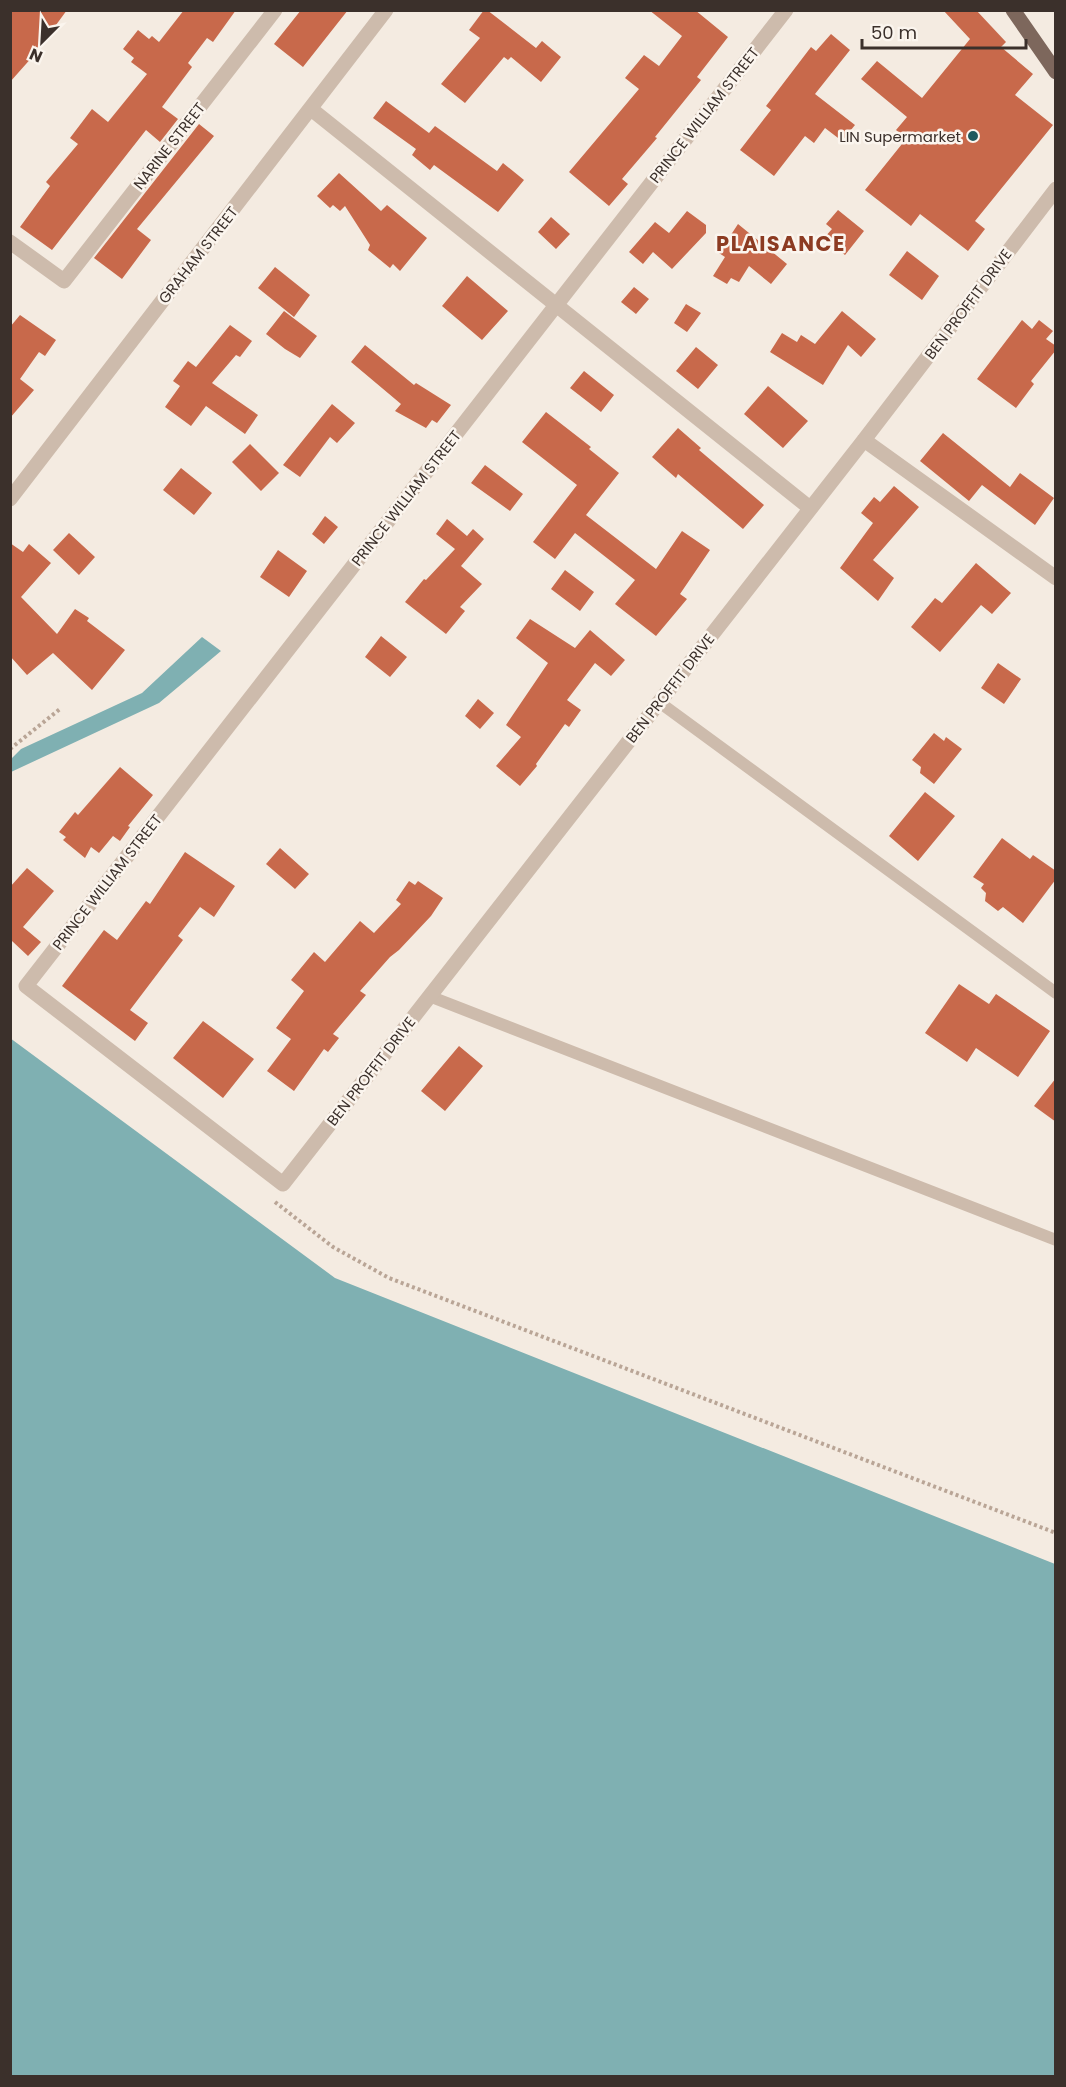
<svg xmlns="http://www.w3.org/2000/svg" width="1066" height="2087" font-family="Poppins,sans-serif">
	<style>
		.water { fill: #7fb0b2 }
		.building { fill: #c8694b }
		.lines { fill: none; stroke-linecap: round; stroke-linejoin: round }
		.path { stroke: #b9a596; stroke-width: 4; stroke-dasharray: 3 3; stroke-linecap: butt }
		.service { stroke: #cdbbac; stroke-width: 12 }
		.minor { stroke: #cdbbac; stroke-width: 15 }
		.primary { stroke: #7d675c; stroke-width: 15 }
		.poi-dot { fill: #1f5a5e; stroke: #fbf5ee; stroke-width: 2 }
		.labels { text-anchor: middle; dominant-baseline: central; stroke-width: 5; stroke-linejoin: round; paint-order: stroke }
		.street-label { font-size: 15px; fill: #3b302b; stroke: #fbf5ee }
		.poi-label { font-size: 15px; fill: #3b302b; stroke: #fbf5ee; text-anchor: end }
		.district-label { font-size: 21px; font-weight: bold; letter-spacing: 1.5px; fill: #8c3b22; stroke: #fbf5ee }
	</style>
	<rect width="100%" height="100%" fill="#f4ebe1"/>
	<!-- water -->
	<path class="water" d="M 202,637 L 221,651 L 159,703 L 11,772 L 11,759 L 21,749 L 142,693 Z
		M 10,1038 L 335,1278 L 1055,1564 L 1055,2076 L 11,2076 Z"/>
	<!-- building -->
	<path class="building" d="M 10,10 L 67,10 L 34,55 L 10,82 Z
		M 184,10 L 236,10 L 213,42 L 207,38 L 188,63 L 192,67 L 162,107 L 178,119 L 160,142 L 146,130 L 52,250 L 20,227 L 50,186 L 46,182 L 78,144 L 70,138 L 92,109 L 108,122 L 147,74 L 131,62 L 134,58 L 123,49 L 138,30 L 149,39 L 152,36 L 159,42 Z
		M 301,10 L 348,10 L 303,67 L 274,44 Z
		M 484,10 L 487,10 L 536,48 L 542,41 L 561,57 L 541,82 L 511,57 L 508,60 L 504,57 L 465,103 L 441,84 L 480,38 L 469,30 Z
		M 649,10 L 695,10 L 728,37 L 697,77 L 701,80 L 655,137 L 657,138 L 622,179 L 628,184 L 609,206 L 569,172 L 639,89 L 625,78 L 644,55 L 659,66 L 682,36 Z
		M 943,10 L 976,10 L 1006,42 L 1001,47 L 1033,74 L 1015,95 L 1053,125 L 975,221 L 985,229 L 968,251 L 920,214 L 911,226 L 865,190 L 906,139 L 896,130 L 907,117 L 861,79 L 877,61 L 922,98 L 970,39 Z
		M 831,34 L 850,50 L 815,94 L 855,125 L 842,141 L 825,128 L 814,143 L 805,136 L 774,176 L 740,150 L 771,110 L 766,106 L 811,47 L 816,51 Z
		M 386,101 L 429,133 L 435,126 L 497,171 L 503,163 L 524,180 L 498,212 L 434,165 L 430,170 L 412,155 L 416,149 L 373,118 Z
		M 199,124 L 214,136 L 137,229 L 151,240 L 122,279 L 94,258 Z
		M 339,173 L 381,211 L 387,205 L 427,238 L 400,271 L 393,264 L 390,268 L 368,250 L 370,245 L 345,206 L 340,211 L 333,205 L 330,208 L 317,196 Z
		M 838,210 L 864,231 L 845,255 L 824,238 L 832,229 L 826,224 Z
		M 687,211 L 706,225 L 706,233 L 672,269 L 653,252 L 643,264 L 629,252 L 655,222 L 669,233 Z
		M 551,217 L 570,234 L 556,249 L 538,232 Z
		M 738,224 L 787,264 L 771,284 L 749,266 L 739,282 L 731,278 L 727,284 L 713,276 L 725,257 L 719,253 Z
		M 907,251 L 939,276 L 922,300 L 889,275 Z
		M 275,267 L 310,295 L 294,317 L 258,288 Z
		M 467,276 L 508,311 L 482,340 L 442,306 Z
		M 634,287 L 649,299 L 636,314 L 621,302 Z
		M 686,304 L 701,313 L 687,332 L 674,323 Z
		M 284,311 L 317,336 L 300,358 L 285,349 L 266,334 Z
		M 842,311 L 876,339 L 861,357 L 848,345 L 823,385 L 770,352 L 782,333 L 797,342 L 801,335 L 815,344 Z
		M 20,315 L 56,340 L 45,356 L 39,352 L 20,379 L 34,390 L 10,418 L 10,327 Z
		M 1022,320 L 1032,329 L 1039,320 L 1053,331 L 1046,339 L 1056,346 L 1056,350 L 1031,381 L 1034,384 L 1016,408 L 977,379 Z
		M 230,325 L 252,341 L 240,357 L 236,355 L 212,383 L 258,415 L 245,434 L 206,406 L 191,426 L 165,407 L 180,386 L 173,381 L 188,361 L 196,367 Z
		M 365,345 L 414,385 L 416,383 L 451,405 L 437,423 L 432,420 L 426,428 L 395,411 L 401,404 L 351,362 Z
		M 696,347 L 718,365 L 698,389 L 676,371 Z
		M 584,371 L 614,395 L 601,412 L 570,388 Z
		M 768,386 L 808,421 L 783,448 L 744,414 Z
		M 332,404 L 355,423 L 337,443 L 330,437 L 300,477 L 283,465 Z
		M 546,412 L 591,447 L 589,449 L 619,473 L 586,515 L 656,569 L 682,531 L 710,550 L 680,594 L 687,599 L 656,636 L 615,604 L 635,580 L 575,533 L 555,559 L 533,542 L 577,485 L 522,442 Z
		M 678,428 L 701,448 L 699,450 L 764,505 L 743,529 L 678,474 L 676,478 L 652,457 Z
		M 943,433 L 1010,487 L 1020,473 L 1054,498 L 1035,525 L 982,485 L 969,501 L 920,461 Z
		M 250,444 L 279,473 L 261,491 L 232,462 Z
		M 485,465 L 523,494 L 510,511 L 471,483 Z
		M 181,468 L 212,493 L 194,515 L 163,490 Z
		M 894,486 L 919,507 L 873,560 L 894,578 L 878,601 L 840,568 L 873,523 L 861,513 L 874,497 L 880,502 Z
		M 325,516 L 338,527 L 324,544 L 312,534 Z
		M 447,519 L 467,536 L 473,529 L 484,539 L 461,566 L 482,584 L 460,607 L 465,611 L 446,634 L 405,602 L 424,579 L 426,580 L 455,549 L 436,534 Z
		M 69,533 L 95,557 L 79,575 L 53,550 Z
		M 10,543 L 23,552 L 29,544 L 51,563 L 21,597 L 57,634 L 75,609 L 89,618 L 87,621 L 125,650 L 92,690 L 53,653 L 27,675 L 10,656 Z
		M 278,550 L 307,571 L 289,597 L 260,577 Z
		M 976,563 L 1011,593 L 992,614 L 981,605 L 940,652 L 911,627 L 935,598 L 942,603 Z
		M 565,570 L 594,592 L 580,611 L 551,589 Z
		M 530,619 L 575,648 L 590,630 L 625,660 L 611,676 L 595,663 L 567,700 L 581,710 L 569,727 L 565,724 L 536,764 L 537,766 L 520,786 L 496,766 L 521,737 L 506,725 L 548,663 L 516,638 Z
		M 381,636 L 407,657 L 390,677 L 365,657 Z
		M 998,663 L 1021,679 L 1004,704 L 981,688 Z
		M 478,699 L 494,713 L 480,729 L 465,716 Z
		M 934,733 L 944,741 L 946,737 L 962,749 L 934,784 L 920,773 L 921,767 L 912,760 Z
		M 120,767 L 153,795 L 128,826 L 130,827 L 120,841 L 113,836 L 99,853 L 91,847 L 85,858 L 63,840 L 66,837 L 59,832 L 75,812 L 78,815 Z
		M 925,792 L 955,816 L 918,861 L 889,836 Z
		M 1002,838 L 1030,859 L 1033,855 L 1056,871 L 1056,879 L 1023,923 L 1003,907 L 998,911 L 985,901 L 986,893 L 981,888 L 984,884 L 973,877 Z
		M 280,848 L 309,874 L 295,889 L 266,864 Z
		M 185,852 L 235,886 L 214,917 L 200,907 L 178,936 L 183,940 L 130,1010 L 148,1023 L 135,1041 L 62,986 L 104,930 L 117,940 L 146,901 L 150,904 Z
		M 27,868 L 54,891 L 23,927 L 41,942 L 28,956 L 12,941 L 10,942 L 10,887 Z
		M 409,881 L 415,885 L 418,881 L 443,898 L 431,916 L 399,950 L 390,957 L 360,991 L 366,995 L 333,1034 L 339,1038 L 328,1052 L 324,1049 L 294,1091 L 267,1071 L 291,1039 L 276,1028 L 304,991 L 291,980 L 314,952 L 325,962 L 360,921 L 374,933 L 401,904 L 396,900 Z
		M 959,984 L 989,1004 L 996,994 L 1050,1031 L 1018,1077 L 976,1048 L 967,1062 L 925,1033 Z
		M 203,1021 L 254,1059 L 223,1098 L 173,1058 Z
		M 459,1046 L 483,1066 L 445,1111 L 421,1091 Z
		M 1056,1078 L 1056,1122 L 1034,1106 Z"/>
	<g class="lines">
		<!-- path -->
		<path class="path" d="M 10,749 L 60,709
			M 275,1202 L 333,1247 L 389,1278 L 1056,1533"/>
		<!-- service -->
		<path class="service" d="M 659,702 L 1056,993
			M 429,996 L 1056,1240"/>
		<!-- minor -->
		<path class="minor" d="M 786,10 L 26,986 L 283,1184 L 864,440 L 1056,189
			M 311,109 L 810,508
			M 10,242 L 64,281 L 275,10
			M 864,440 L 1056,578
			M 10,499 L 386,10"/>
		<!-- primary -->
		<path class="primary" d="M 1013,10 L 1056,72"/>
	</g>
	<!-- markers -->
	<circle class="poi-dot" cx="973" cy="136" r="6"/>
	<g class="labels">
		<!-- street labels -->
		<g class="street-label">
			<text transform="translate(704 115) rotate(-52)">PRINCE WILLIAM STREET</text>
			<text transform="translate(169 146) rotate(-52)">NARINE STREET</text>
			<text transform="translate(198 255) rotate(-52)">GRAHAM STREET</text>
			<text transform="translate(968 304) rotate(-53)">BEN PROFFIT DRIVE</text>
			<text transform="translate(406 498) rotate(-52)">PRINCE WILLIAM STREET</text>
			<text transform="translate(670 688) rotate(-52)">BEN PROFFIT DRIVE</text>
			<text transform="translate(107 882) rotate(-52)">PRINCE WILLIAM STREET</text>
			<text transform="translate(371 1071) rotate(-52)">BEN PROFFIT DRIVE</text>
		</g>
		<!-- poi labels -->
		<g class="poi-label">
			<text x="961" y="136">LIN Supermarket</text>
		</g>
		<!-- district labels -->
		<g class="district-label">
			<text x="781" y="243">PLAISANCE</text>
		</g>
	</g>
	<!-- border -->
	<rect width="1066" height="2087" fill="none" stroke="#3b302b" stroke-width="24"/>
	<!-- north arrow -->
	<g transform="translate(42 42) rotate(204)" stroke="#fbf5ee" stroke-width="4.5" paint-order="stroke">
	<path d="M0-4.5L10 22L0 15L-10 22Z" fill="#3b302b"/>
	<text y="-9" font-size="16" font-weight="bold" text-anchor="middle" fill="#3b302b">N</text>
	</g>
	<!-- scale -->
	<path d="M862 39v9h164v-9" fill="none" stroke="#3b302b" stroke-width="3"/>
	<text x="871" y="39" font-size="18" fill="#3b302b" stroke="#fbf5ee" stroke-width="4.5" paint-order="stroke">50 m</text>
</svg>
